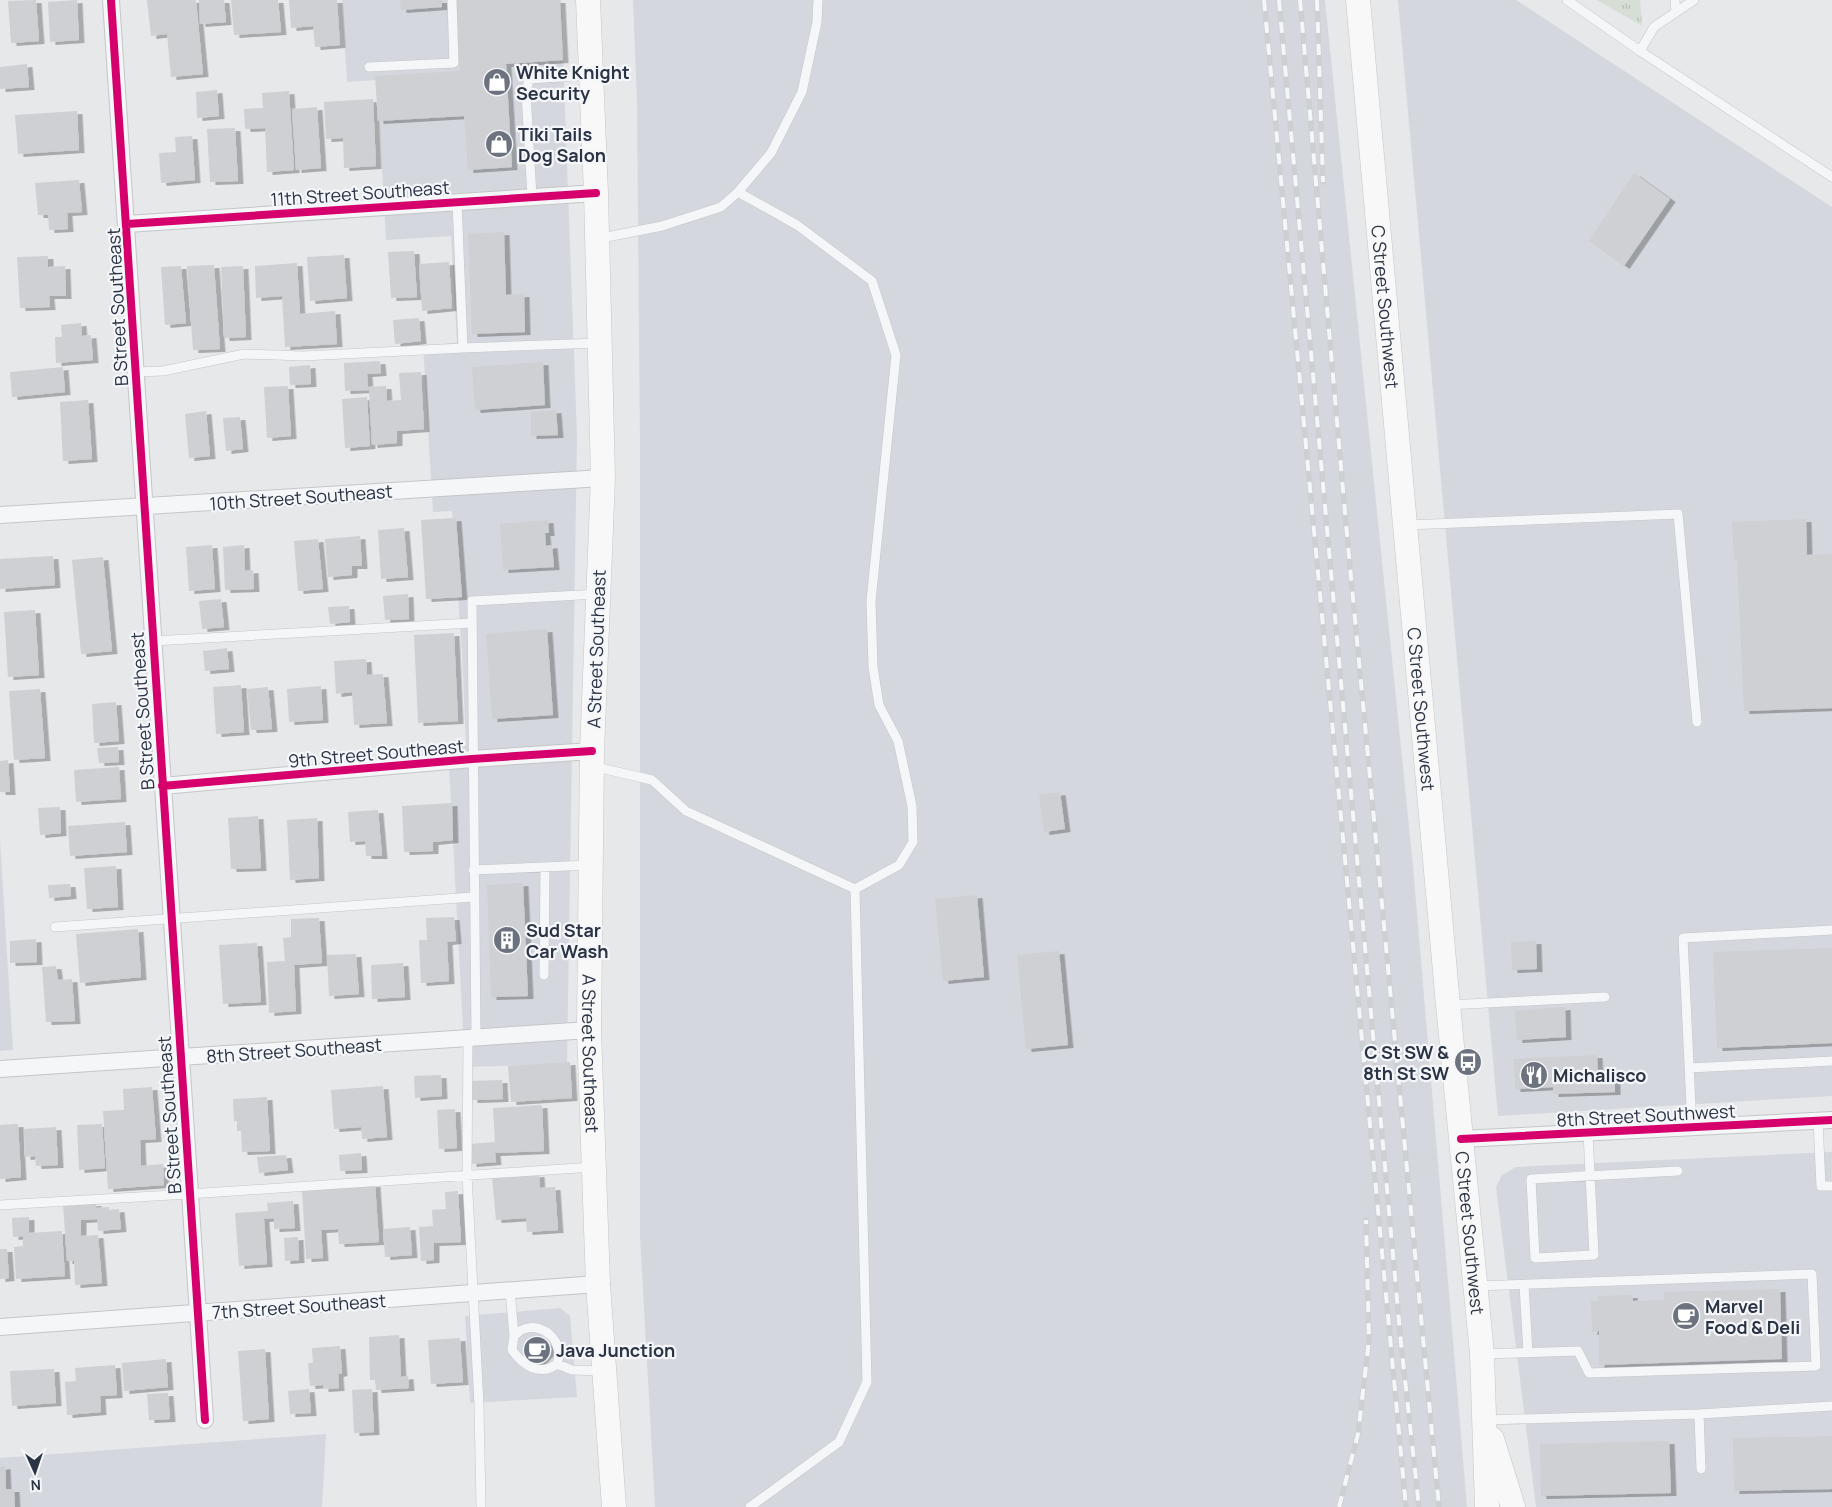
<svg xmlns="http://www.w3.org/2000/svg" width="1832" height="1507" font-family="Manrope,sans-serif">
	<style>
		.built { fill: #d4d7dd }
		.park { fill: url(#park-tufts) }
		.building { fill: #ced0d3; filter: url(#shadow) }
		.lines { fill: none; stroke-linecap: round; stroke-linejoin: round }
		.lane-casing { stroke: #c4c6c8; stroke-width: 10 }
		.street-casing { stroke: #c4c6c8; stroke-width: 18 }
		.secondary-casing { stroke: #c4c6c8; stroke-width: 25 }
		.lane { stroke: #f5f6f7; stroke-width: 9 }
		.street { stroke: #f5f6f7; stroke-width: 16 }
		.secondary { stroke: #f8f8f8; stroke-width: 24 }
		.rail-casing { stroke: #cecfd2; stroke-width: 5.5 }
		.rail { stroke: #f4f6f9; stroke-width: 4; stroke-dasharray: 11; stroke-linecap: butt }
		.cycleway-casing { stroke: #f4f6f9; stroke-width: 11 }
		.cycleway { stroke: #d6006c; stroke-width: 8 }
		.labels { text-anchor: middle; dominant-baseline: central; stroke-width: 4.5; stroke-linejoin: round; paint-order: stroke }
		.poi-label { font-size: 18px; font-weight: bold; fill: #2b3445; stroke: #f4f6f9; text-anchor: start }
		.street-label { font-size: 18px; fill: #2b3445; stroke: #f4f6f9 }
	</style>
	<defs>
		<pattern id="park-tufts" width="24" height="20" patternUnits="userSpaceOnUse" patternTransform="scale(1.25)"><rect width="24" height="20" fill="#d6ded6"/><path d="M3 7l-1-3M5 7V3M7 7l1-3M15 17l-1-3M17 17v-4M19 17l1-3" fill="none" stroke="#b8bfb9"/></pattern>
		<filter id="shadow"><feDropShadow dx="5.5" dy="3" stdDeviation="0" flood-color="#0004"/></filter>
	</defs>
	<rect width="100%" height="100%" fill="#e6e8ea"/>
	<!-- built -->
	<path class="built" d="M 342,0 L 561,0 L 577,437 L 567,1064 L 465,1067 L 448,747 L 466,745 L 462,653 L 452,511 L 433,512 L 423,345 L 457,343 L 451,236 L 386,240 L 377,80 L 347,82 Z
		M 633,0 L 1325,0 L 1413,866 L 1467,1507 L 655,1507 L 640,1236 L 640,443 L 637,102 Z
		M 1398,0 L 1516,0 L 1832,207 L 1832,1096 L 1498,1116 Z
		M 0,841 L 13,1050 L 0,1051 Z
		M 1832,1152 L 1832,1507 L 1536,1507 L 1496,1187 L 1502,1175 L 1516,1167 Z
		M 560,1308 L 570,1316 L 577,1397 L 470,1403 L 465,1316 Z
		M 326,1434 L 322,1507 L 0,1507 L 0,1458 Z"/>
	<!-- park -->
	<path class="park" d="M 1597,0 L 1640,0 L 1642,26 Z"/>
	<!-- building -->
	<path class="building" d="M 36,0 L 39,41 L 11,43 L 8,1 Z
		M 77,0 L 79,40 L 50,42 L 48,2 Z
		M 147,0 L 196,0 L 203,74 L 171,77 L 167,34 L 151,36 Z
		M 199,0 L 224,0 L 226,22 L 200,24 Z
		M 231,0 L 278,0 L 281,32 L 234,35 Z
		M 289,0 L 337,0 L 340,45 L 315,47 L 313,26 L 291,28 Z
		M 400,0 L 442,0 L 442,7 L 401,10 Z
		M 455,0 L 560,0 L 563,60 L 506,64 L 512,167 L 468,170 L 464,116 L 378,121 L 375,76 L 460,71 Z
		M 27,64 L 29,87 L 0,89 L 0,67 Z
		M 217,90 L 219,116 L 197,118 L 196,92 Z
		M 289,91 L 294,170 L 267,172 L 265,128 L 245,129 L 244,109 L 263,108 L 262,93 Z
		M 373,99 L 376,166 L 344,168 L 343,138 L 326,139 L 324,102 Z
		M 317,107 L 321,168 L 296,170 L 292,109 Z
		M 77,111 L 79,150 L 18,154 L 15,115 Z
		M 235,128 L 238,181 L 210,182 L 207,129 Z
		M 192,136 L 195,180 L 161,183 L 159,153 L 176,152 L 175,137 Z
		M 1634,173 L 1670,199 L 1624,266 L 1589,241 Z
		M 79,180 L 82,212 L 67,213 L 68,229 L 49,230 L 48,215 L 38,215 L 35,183 Z
		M 504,232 L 506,295 L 524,294 L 525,332 L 472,334 L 468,234 Z
		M 414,251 L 417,297 L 391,298 L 388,252 Z
		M 344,255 L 347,298 L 310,301 L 307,257 Z
		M 48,256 L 48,267 L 65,266 L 66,296 L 49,296 L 50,307 L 20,308 L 17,257 Z
		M 449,262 L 452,308 L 422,311 L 419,264 Z
		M 297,263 L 300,314 L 335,311 L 337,344 L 285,347 L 282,296 L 256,298 L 255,266 Z
		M 214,265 L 220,349 L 193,350 L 187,266 Z
		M 181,266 L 186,323 L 165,325 L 161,267 Z
		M 243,266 L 246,337 L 224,338 L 221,267 Z
		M 419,318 L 421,341 L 395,344 L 393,320 Z
		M 81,323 L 82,336 L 91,335 L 93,360 L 56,363 L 55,337 L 62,337 L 61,325 Z
		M 380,361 L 381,373 L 367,374 L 368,387 L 386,386 L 387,401 L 401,400 L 399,373 L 421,372 L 424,429 L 397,431 L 397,443 L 372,445 L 369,390 L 345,391 L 344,363 Z
		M 543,362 L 545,405 L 475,410 L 472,367 Z
		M 310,365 L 311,384 L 290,385 L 289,367 Z
		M 63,367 L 65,392 L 12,397 L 10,372 Z
		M 288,386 L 291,436 L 267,438 L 264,387 Z
		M 367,397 L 370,446 L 345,448 L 342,399 Z
		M 88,400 L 92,459 L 63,461 L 60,402 Z
		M 556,410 L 558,435 L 531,436 L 531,412 Z
		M 206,411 L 210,456 L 189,458 L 185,414 Z
		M 240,417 L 243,449 L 226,451 L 223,418 Z
		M 456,518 L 462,597 L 426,599 L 421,520 Z
		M 1806,519 L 1807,555 L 1832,554 L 1832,708 L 1744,711 L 1737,560 L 1734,560 L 1732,522 Z
		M 548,520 L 549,533 L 545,533 L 546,546 L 552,545 L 554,567 L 503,570 L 500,524 Z
		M 404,528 L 408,577 L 381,579 L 378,530 Z
		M 360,536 L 362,566 L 352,566 L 352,575 L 328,577 L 325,539 Z
		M 318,539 L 323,589 L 298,591 L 294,541 Z
		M 212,545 L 215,589 L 189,591 L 186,547 Z
		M 244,545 L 245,571 L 253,570 L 254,589 L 225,590 L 223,547 Z
		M 53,556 L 55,585 L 0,589 L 0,559 Z
		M 103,557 L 112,651 L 81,654 L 72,560 Z
		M 408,594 L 409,619 L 385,620 L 383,596 Z
		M 221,599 L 224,627 L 202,629 L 199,601 Z
		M 349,606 L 350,622 L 330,624 L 328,607 Z
		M 35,610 L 39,675 L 8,677 L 4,612 Z
		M 547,629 L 553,715 L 492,719 L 486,634 Z
		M 454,633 L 458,721 L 418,723 L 414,635 Z
		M 227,648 L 229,669 L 205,671 L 203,651 Z
		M 366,659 L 367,675 L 383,674 L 387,723 L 354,725 L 352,692 L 336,694 L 334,661 Z
		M 241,685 L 244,732 L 216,734 L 213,687 Z
		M 321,686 L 323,720 L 289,722 L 287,689 Z
		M 268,687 L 272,729 L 251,730 L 247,689 Z
		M 40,689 L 45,758 L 14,760 L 9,691 Z
		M 116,702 L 119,741 L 94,743 L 92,704 Z
		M 118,747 L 119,762 L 99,763 L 97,748 Z
		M 8,760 L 10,792 L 0,792 L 0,761 Z
		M 119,767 L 121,799 L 76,802 L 74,770 Z
		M 1060,792 L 1065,829 L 1044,832 L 1039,795 Z
		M 452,803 L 453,840 L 433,842 L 433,851 L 404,852 L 402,806 Z
		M 60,807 L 61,833 L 40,835 L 38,808 Z
		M 378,810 L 382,856 L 366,856 L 365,841 L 350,842 L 348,812 Z
		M 258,816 L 261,868 L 231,869 L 228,818 Z
		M 317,818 L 319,878 L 290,880 L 287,820 Z
		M 125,822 L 127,852 L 70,856 L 68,826 Z
		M 116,866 L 118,907 L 87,909 L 84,868 Z
		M 523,883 L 528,996 L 491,997 L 487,885 Z
		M 70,884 L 71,896 L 49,898 L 48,885 Z
		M 977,895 L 984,977 L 943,981 L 935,899 Z
		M 454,917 L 456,941 L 447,942 L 449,981 L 421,983 L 419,940 L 427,940 L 426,918 Z
		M 319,918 L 322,963 L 294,965 L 296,1011 L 269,1013 L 267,962 L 285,961 L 283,938 L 291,937 L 291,919 Z
		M 138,929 L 141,977 L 80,983 L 76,934 Z
		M 36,939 L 37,962 L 10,963 L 10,941 Z
		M 1536,941 L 1537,969 L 1512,970 L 1511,942 Z
		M 257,943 L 261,1002 L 223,1004 L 219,945 Z
		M 1832,948 L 1832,1043 L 1717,1048 L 1713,952 Z
		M 1059,951 L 1068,1045 L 1026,1049 L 1017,955 Z
		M 356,954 L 359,994 L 329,996 L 327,955 Z
		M 403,963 L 405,997 L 372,999 L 371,965 Z
		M 56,966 L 58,980 L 72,979 L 75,1021 L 46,1022 L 42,967 Z
		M 1565,1007 L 1566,1037 L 1517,1040 L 1515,1011 Z
		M 1597,1055 L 1598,1074 L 1615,1073 L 1615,1092 L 1553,1094 L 1553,1087 L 1515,1089 L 1514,1059 Z
		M 570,1062 L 572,1098 L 511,1102 L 508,1066 Z
		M 441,1075 L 442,1096 L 415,1098 L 414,1076 Z
		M 502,1080 L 503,1099 L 472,1100 L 471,1081 Z
		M 383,1086 L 387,1137 L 362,1139 L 361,1127 L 334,1129 L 331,1090 Z
		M 152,1087 L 156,1139 L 140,1140 L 141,1166 L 163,1164 L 164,1185 L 108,1189 L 103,1111 L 124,1110 L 123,1089 Z
		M 267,1097 L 270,1151 L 242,1152 L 241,1131 L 237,1131 L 237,1121 L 234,1121 L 233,1099 Z
		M 542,1105 L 544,1151 L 495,1153 L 496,1162 L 471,1164 L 470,1144 L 495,1142 L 493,1108 Z
		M 455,1109 L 457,1148 L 439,1149 L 437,1110 Z
		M 18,1124 L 21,1177 L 0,1179 L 0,1125 Z
		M 102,1124 L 105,1168 L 79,1170 L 77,1125 Z
		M 56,1127 L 58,1165 L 36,1166 L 35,1156 L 25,1157 L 24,1129 Z
		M 361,1153 L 362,1170 L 340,1171 L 339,1155 Z
		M 286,1155 L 288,1170 L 259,1173 L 257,1157 Z
		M 539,1174 L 540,1188 L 555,1187 L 558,1230 L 527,1232 L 526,1218 L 496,1220 L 492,1177 Z
		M 375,1184 L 379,1242 L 339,1244 L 338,1229 L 321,1230 L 323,1258 L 306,1259 L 302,1189 Z
		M 458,1191 L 461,1242 L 434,1243 L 434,1260 L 421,1261 L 419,1227 L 433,1226 L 432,1210 L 446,1209 L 445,1192 Z
		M 293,1201 L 295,1228 L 274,1229 L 274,1218 L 264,1219 L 267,1264 L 239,1266 L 235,1213 L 268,1211 L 267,1203 Z
		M 96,1203 L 96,1208 L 109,1207 L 109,1210 L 119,1209 L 121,1229 L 98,1231 L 97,1219 L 81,1220 L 81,1236 L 98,1235 L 102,1283 L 75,1285 L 74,1261 L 67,1261 L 63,1205 Z
		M 29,1217 L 29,1233 L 62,1231 L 65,1276 L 16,1279 L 14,1247 L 23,1246 L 23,1236 L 13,1237 L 12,1218 Z
		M 410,1227 L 412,1255 L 385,1257 L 383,1229 Z
		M 298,1237 L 299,1260 L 285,1261 L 284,1238 Z
		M 0,1249 L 7,1249 L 9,1278 L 0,1279 Z
		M 1780,1289 L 1782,1359 L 1599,1365 L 1599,1331 L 1592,1332 L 1591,1301 L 1598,1301 L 1598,1296 L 1632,1295 L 1633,1301 L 1664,1300 L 1664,1292 Z
		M 399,1335 L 401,1377 L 408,1376 L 409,1388 L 376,1390 L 375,1380 L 370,1380 L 369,1337 Z
		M 538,1335 L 552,1349 L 537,1365 L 523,1351 Z
		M 460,1338 L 463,1382 L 431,1384 L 428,1340 Z
		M 340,1346 L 342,1373 L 338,1374 L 339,1388 L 323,1389 L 323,1385 L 310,1386 L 308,1363 L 313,1363 L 312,1348 Z
		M 265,1349 L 269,1419 L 243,1421 L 238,1351 Z
		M 166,1359 L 168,1387 L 124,1391 L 122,1363 Z
		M 115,1365 L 117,1395 L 100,1396 L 101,1412 L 67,1415 L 65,1382 L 76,1381 L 75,1368 Z
		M 54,1369 L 56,1403 L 12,1406 L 10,1371 Z
		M 309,1389 L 311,1413 L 290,1414 L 288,1391 Z
		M 372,1389 L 374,1432 L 354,1433 L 352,1390 Z
		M 168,1393 L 170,1419 L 149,1420 L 147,1394 Z
		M 1832,1436 L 1832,1489 L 1734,1491 L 1733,1438 Z
		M 1669,1441 L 1671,1493 L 1541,1496 L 1540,1444 Z
		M 5,1466 L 6,1489 L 14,1489 L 15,1507 L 0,1507 L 0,1467 Z"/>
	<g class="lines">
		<!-- lane casing -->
		<g class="lane-casing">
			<path id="lane" d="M 1567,0 L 1640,51 L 1832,177
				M 1675,0 L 1676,12
				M 1640,51 L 1654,27 L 1694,0
				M 369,67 L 454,63 L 452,0
				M 738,192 L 797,225 L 872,281 L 896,355 L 871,601 L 873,667 L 879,705 L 898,741 L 912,806 L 913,842 L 899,865 L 855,889
				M 532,197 L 526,93 L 529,79 L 590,75
				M 457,202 L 463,348 L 599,343
				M 597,239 L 662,226 L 721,207 L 738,192 L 771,153 L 802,92 L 817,22 L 818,0
				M 136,372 L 163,371 L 244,354 L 303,356 L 463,348
				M 1407,525 L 1678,514 L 1697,722
				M 153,641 L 471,623
				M 592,766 L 652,780 L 686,811 L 855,889 L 867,1382 L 839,1442 L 750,1507
				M 473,870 L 590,865
				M 55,927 L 473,897
				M 544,975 L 545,867
				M 1448,1005 L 1605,997
				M 476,1037 L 472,601 L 598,594
				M 468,1038 L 467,1175 L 479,1405 L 481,1507
				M 1689,1068 L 1832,1061
				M 1818,1121 L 1821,1186 L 1832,1186
				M 1692,1127 L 1683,938 L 1832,930
				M 1588,1133 L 1594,1255 L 1535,1258 L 1531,1179 L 1678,1171
				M 0,1205 L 189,1194 L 593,1167
				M 1524,1285 L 1528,1353
				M 1477,1286 L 1812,1274 L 1816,1366 L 1589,1373 L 1578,1351 L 1482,1354
				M 510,1290 L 514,1336 L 512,1350 C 523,1365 539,1377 557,1364 C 565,1343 545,1322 524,1329 C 520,1330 517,1334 514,1336
				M 557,1364 L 572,1370 L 603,1371
				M 1699,1414 L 1701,1469
				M 1486,1420 L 1699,1414 L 1832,1406"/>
		</g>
		<!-- street casing -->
		<g class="street-casing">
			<path id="street" d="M 111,0 L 205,1420
				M 127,224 L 596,193
				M 0,515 L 603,478
				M 162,786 L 472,759 L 592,751
				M 0,1069 L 589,1030
				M 1461,1139 L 1832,1120
				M 0,1327 L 598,1284"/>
		</g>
		<!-- secondary casing -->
		<g class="secondary-casing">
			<g id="secondary">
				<path id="s1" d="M 588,0 L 596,193 L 603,478 L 592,751 L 589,1030 L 598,1284 L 614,1507"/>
				<path id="s2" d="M 1358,0 L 1448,1005 L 1482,1354 L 1487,1507"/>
				<path d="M 1492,1439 L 1513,1507"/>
			</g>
		</g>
		<!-- lane -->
		<use href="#lane" class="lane"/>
		<!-- street -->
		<use href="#street" class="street"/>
		<!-- secondary -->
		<use href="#secondary" class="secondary"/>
		<!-- rail casing -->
		<g class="rail-casing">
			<path id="rail" d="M 1264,0 L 1406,1507
				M 1279,0 L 1401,1343 L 1419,1507
				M 1300,0 L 1346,524 L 1439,1507
				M 1317,0 L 1323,182
				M 1339,1507 L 1358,1434 L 1369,1340 L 1366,1220"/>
		</g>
		<!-- rail -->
		<use href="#rail" class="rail"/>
		<!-- cycleway casing -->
		<g class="cycleway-casing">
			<path id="cycleway" d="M 111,0 L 205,1420
				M 127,224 L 596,193
				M 162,786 L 472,759 L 592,751
				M 1461,1139 L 1832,1120"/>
		</g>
		<!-- cycleway -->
		<use href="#cycleway" class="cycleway"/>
	</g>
	<!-- icons -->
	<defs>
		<g id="shop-disc" transform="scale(1.4375)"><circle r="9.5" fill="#6c737f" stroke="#f4f6f9"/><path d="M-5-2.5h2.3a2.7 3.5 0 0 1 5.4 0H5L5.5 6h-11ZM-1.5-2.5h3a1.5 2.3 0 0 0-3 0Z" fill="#fff"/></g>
		<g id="building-disc" transform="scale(1.4375)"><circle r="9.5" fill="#6c737f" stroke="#f4f6f9"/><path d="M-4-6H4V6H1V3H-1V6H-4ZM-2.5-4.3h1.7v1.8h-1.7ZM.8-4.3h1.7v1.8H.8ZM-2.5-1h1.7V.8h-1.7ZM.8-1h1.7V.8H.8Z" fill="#fff"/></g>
		<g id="bus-disc" transform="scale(1.4375)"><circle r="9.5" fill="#6c737f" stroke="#f4f6f9"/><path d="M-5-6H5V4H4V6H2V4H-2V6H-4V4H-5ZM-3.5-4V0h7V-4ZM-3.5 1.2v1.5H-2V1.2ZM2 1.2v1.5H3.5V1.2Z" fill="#fff"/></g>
		<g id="restaurant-disc" transform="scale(1.4375)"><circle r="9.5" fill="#6c737f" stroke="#f4f6f9"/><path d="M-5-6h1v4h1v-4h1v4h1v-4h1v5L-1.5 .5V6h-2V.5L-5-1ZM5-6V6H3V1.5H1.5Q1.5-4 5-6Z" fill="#fff"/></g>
		<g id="cafe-disc" transform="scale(1.4375)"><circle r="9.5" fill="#6c737f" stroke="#f4f6f9"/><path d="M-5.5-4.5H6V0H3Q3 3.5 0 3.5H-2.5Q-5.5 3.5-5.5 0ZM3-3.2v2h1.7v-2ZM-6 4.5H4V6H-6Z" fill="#fff"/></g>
	</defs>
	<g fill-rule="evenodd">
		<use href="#shop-disc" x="497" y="82"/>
		<use href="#shop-disc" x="499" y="144"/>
		<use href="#building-disc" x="507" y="940"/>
		<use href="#bus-disc" x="1468" y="1062"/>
		<use href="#restaurant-disc" x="1534" y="1075"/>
		<use href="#cafe-disc" x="1686" y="1316"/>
		<use href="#cafe-disc" x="537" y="1350"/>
	</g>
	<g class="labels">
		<!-- poi labels -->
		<g class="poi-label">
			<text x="516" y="72">White Knight<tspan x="516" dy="21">Security</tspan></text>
			<text x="518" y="134">Tiki Tails<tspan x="518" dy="21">Dog Salon</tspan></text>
			<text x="526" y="930">Sud Star<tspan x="526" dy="21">Car Wash</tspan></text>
			<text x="1449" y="1052" text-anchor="end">C St SW &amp;<tspan x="1449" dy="21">8th St SW</tspan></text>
			<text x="1553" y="1075">Michalisco</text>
			<text x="1705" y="1306">Marvel<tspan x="1705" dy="21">Food &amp; Deli</tspan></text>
			<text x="556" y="1350">Java Junction</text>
		</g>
		<!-- street labels -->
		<g class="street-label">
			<text transform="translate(360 193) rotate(-4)">11th Street Southeast</text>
			<text transform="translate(117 307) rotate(-93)">B Street Southeast</text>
			<text stroke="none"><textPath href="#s2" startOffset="308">C Street Southwest</textPath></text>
			<text transform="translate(301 497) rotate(-4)">10th Street Southeast</text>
			<text transform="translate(596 649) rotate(-88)">A Street Southeast</text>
			<text stroke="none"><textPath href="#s2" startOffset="712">C Street Southwest</textPath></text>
			<text transform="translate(142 711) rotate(-94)">B Street Southeast</text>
			<text transform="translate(376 753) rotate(-5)">9th Street Southeast</text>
			<text transform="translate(294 1050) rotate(-4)">8th Street Southeast</text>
			<text stroke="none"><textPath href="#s1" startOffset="1054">A Street Southeast</textPath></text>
			<text transform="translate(169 1115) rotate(-94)">B Street Southeast</text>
			<text transform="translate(1646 1115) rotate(-3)">8th Street Southwest</text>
			<text stroke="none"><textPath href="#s2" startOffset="1238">C Street Southwest</textPath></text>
			<text transform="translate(299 1306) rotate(-4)">7th Street Southeast</text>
		</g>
	</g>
	<!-- north arrow -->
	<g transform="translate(35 1472) rotate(177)" stroke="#f4f6f9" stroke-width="4" paint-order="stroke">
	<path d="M0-4L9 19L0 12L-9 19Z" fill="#2b3445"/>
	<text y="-8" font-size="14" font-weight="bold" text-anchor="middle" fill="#2b3445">N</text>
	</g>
</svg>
